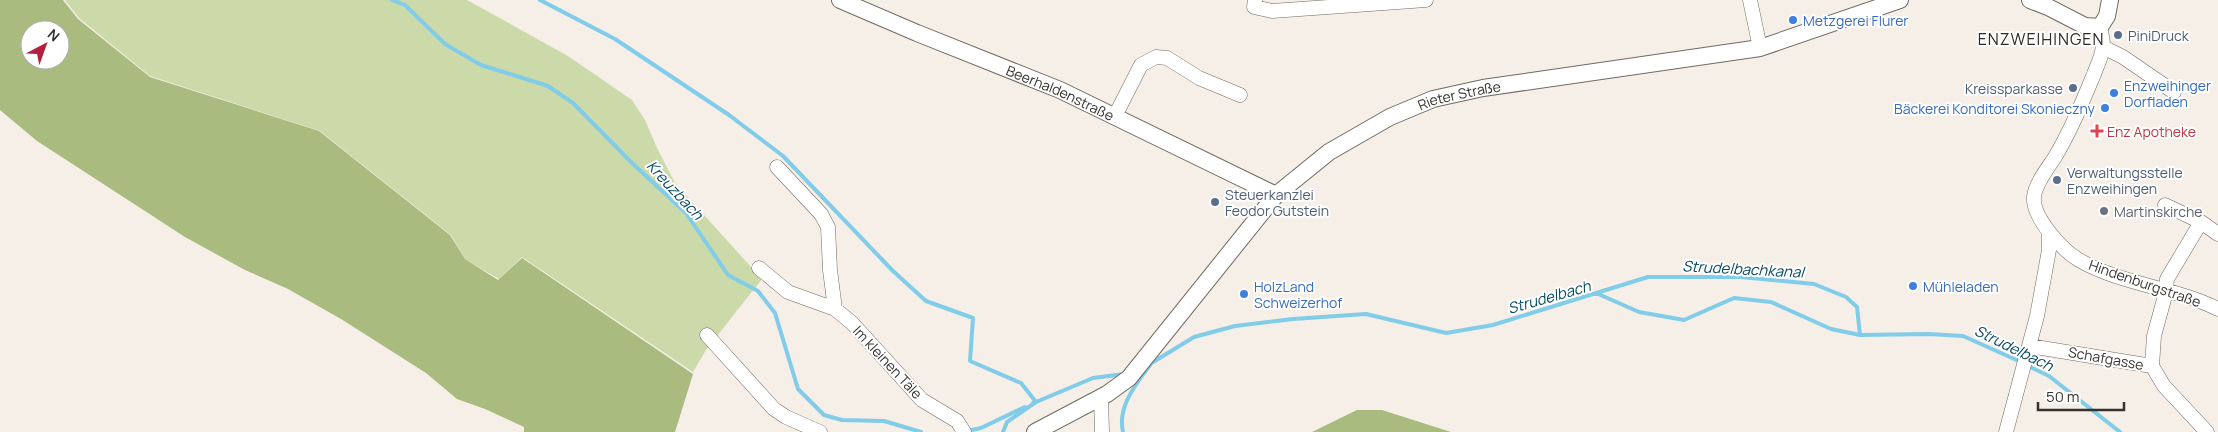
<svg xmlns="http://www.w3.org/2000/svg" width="2218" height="432" font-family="Manrope,sans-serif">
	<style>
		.green { fill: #ccdaaa }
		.forest { fill: #a9bb7e; fill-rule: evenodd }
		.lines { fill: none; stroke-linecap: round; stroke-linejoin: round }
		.stream { stroke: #81cce9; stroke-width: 4 }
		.minor-casing { stroke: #6f6a62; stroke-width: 15 }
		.tertiary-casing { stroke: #6f6a62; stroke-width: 18 }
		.minor { stroke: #fff; stroke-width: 14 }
		.tertiary { stroke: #fff; stroke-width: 16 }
		.shop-dot { fill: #3f7fe0; stroke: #fff; stroke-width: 2 }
		.service-dot { fill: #5c6f8a; stroke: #fff; stroke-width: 2 }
		.health-dot { fill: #e0444e; stroke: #fff; stroke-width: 2 }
		.worship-dot { fill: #6b7280; stroke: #fff; stroke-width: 2 }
		.labels { text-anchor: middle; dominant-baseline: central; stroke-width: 4; stroke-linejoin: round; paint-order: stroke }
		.shop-label { font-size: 14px; fill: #366cbe; stroke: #fff; text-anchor: start }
		.service-label { font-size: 14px; fill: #4e5e75; stroke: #fff; text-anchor: start }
		.street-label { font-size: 14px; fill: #35332f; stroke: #fff }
		.health-label { font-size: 14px; fill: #be3a42; stroke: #fff; text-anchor: start }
		.worship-label { font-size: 14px; fill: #5b616d; stroke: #fff; text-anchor: start }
		.water-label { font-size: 15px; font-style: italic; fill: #06495d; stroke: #fff }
		.quarter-label { font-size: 16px; letter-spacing: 1px; fill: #2f2b25; stroke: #fff }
	</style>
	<rect width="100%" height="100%" fill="#f5efe7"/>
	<!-- green -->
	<path class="green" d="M 65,0 L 467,0 L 568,56 L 632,100 L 645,120 L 657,148 L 675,183 L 762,279 L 706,350 L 693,372 L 522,257 L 499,279 L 465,259 L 451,235 L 320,131 L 150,76 L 79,18 Z"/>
	<!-- forest -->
	<path class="forest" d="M 0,0 L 63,0 L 78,19 L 150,77 L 319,131 L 450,235 L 465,259 L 498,280 L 522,258 L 693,374 L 675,432 L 524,432 L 524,427 L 485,409 L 457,399 L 426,373 L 341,319 L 288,289 L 245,270 L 185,237 L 37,141 L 0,110 ZM 30,30 L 60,30 L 60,60 L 30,60 Z
		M 1357,410 L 1382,410 L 1451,432 L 1312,432 Z"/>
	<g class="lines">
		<!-- stream -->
		<path class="stream" d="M 392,0 L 405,5 L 445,44 L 481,65 L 548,86 L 573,103 L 633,164 L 686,213 L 728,275 L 758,291 L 775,313 L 798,389 L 824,415 L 842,420 L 884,421 L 921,432
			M 540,0 L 615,39 L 729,115 L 783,156 L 893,271 L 926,301 L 973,318 L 970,361 L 1021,383 L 1036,402 L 1033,403
			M 1596,293 L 1639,312 L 1684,320 L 1734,298 L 1771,302 L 1831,329 L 1860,335 L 1929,334 L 1963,336 L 2021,362
			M 2028,366 L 2049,376 L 2120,432
			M 1145,367 L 1194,337 L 1235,326 L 1293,319 L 1366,314 L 1446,333 L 1493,325 L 1648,277 L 1741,277 L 1814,284 L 1846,297 L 1857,307 L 1860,335
			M 967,431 L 981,428 L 1025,407
			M 1003,432 L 1007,422 L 1036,402 L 1093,378 L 1124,374
			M 1123,432 C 1117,407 1136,384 1150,365"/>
		<!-- minor casing -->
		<g class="minor-casing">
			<path id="minor" d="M 1255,0 L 1254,7 L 1272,11 L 1426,0
				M 1750,0 L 1760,48
				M 2100,27 C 2101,33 2103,39 2103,45 C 2103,54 2097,66 2094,74 C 2082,103 2071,130 2055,157 C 2048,168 2035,184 2034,197 C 2032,217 2062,250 2079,260 C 2122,285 2174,287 2218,309
				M 2103,47 L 2123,57 L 2174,92
				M 1115,116 L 1141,65 L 1156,57 L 1167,58 L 1199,78 L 1240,95
				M 777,167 L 821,214 L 828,227 L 830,270 L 835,309
				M 2165,205 L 2201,222
				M 759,268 L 788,292 L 835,309 L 852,323 L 922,400 L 957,421 L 964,432
				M 707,335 L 774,409 L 786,417 L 820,432
				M 2030,346 L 2152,366
				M 1101,398 L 1102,432
				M 2006,432 L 2037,316 L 2049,250 L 2049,232
				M 2207,432 L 2164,386 L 2152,366 L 2154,336 L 2166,292 L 2167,279 L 2201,222 L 2218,234"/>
		</g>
		<!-- tertiary casing -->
		<g class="tertiary-casing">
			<g id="tertiary">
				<path id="s1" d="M 840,0 L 917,33 L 1060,90 L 1276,195"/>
				<path d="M 2030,0 L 2048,7 L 2085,26 L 2100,27 L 2107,16 L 2110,0"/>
				<path id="s2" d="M 1035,432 L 1107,394 L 1129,378 L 1276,195 L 1329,152 L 1390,117 L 1433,99 L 1483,88 L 1760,48 L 1900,0"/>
			</g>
		</g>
		<!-- minor -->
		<use href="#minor" class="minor"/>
		<!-- tertiary -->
		<use href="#tertiary" class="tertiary"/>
	</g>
	<!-- markers -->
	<g class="shop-dot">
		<circle cx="1793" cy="20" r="5"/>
		<circle cx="2114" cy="93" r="5"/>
		<circle cx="2105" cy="108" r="5"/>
		<circle cx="1913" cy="286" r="5"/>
		<circle cx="1244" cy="294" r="5"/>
	</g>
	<g class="service-dot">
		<circle cx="2118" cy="35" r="5"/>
		<circle cx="2073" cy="88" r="5"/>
		<circle cx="2057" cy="180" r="5"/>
		<circle cx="1215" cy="202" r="5"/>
	</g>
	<path class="health-dot" d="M2094.5 123.5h5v5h5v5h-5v5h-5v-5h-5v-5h5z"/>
	<circle class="worship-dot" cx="2104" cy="211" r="5"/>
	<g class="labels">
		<!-- shop labels -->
		<g class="shop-label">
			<text x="1803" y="20">Metzgerei Flurer</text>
			<text x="2124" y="85">Enzweihinger<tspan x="2124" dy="16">Dorfladen</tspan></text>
			<text x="2095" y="108" text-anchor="end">Bäckerei Konditorei Skonieczny</text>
			<text x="1254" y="286">HolzLand<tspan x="1254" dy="16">Schweizerhof</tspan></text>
			<text x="1923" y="286">Mühleladen</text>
		</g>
		<!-- service labels -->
		<g class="service-label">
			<text x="2128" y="35">PiniDruck</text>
			<text x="2063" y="88" text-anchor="end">Kreissparkasse</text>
			<text x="2067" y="172">Verwaltungsstelle<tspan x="2067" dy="16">Enzweihingen</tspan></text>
			<text x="1225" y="194">Steuerkanzlei<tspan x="1225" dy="16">Feodor Gutstein</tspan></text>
		</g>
		<!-- street labels -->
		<g class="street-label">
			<text stroke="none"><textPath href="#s1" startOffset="239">Beerhaldenstraße</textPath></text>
			<text stroke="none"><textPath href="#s2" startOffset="555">Rieter Straße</textPath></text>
			<text transform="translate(2145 283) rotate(19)">Hindenburgstraße</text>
			<text transform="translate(2106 358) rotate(10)">Schafgasse</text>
			<text transform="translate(888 362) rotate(47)">Im kleinen Täle</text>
		</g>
		<!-- health labels -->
		<g class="health-label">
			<text x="2107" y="131">Enz Apotheke</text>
		</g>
		<!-- worship labels -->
		<g class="worship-label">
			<text x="2114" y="211">Martinskirche</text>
		</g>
		<!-- water labels -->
		<g class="water-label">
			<text transform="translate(675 190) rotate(47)">Kreuzbach</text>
			<text transform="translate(1743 269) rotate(3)">Strudelbachkanal</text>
			<text transform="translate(1549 297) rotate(-16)">Strudelbach</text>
			<text transform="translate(2014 348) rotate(26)">Strudelbach</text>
		</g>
		<!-- quarter labels -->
		<g class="quarter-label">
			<text x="2041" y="39">ENZWEIHINGEN</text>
		</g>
	</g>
	<!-- north arrow -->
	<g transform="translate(45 45) rotate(41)"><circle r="24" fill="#ffffff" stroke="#aeadac"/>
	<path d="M0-4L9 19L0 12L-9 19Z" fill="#b3203d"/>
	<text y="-8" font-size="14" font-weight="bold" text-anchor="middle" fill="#35332f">N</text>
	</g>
	<!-- scale -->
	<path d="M2038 402v8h86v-8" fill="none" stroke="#35332f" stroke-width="2.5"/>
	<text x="2046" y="402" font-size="15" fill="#35332f" stroke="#ffffff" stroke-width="4" paint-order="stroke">50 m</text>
</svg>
